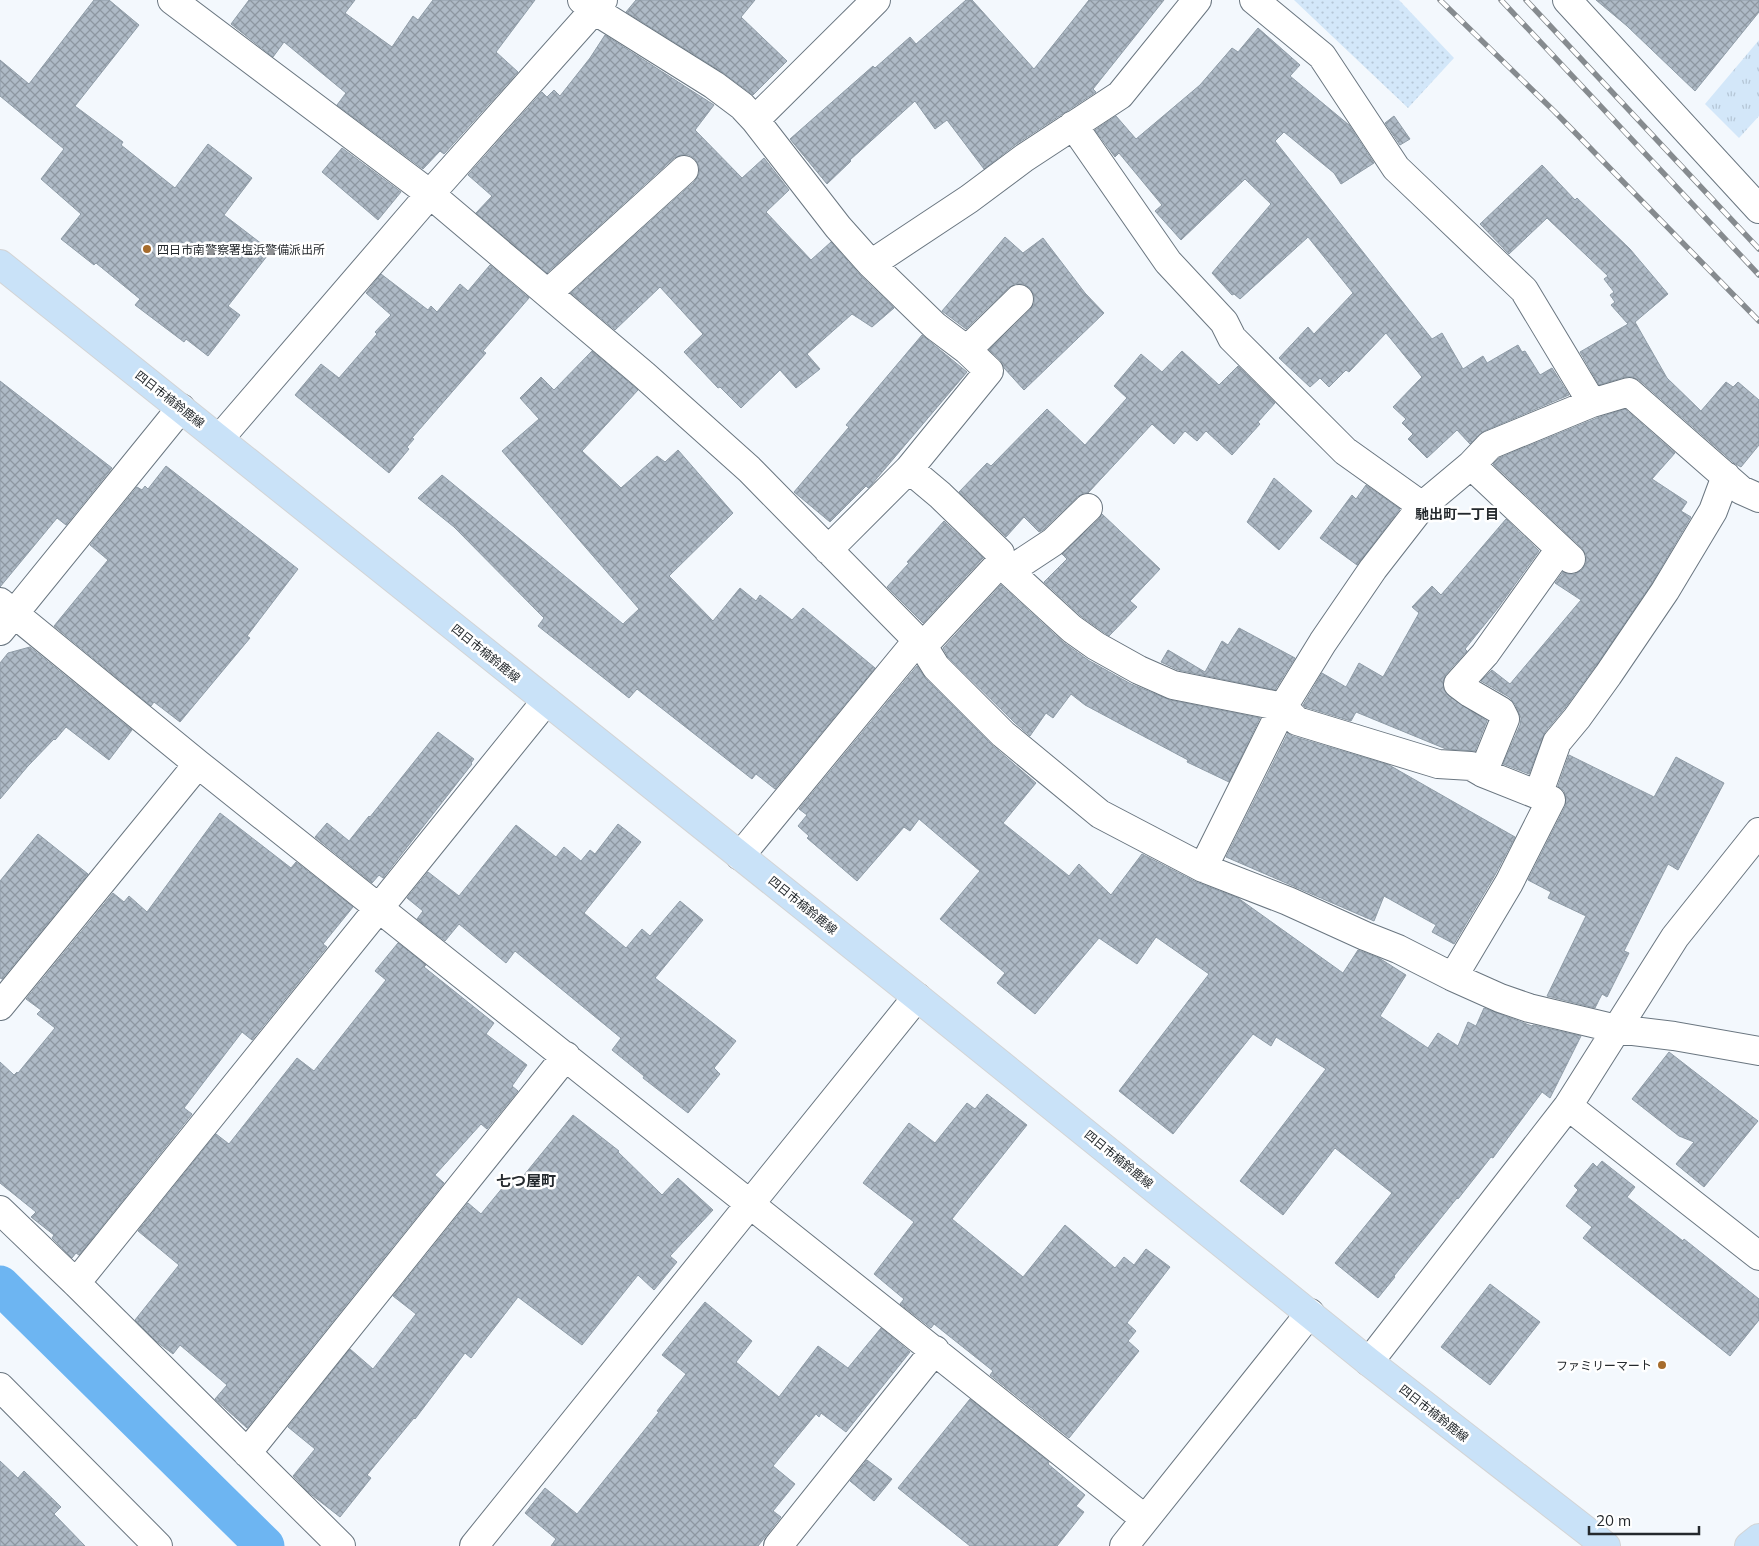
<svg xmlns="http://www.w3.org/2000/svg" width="1759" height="1546" font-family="Mulish,'Noto Sans JP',sans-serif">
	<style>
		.grass { fill: url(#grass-tufts) }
		.park { fill: url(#park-dots) }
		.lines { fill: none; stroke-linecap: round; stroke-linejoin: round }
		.canal { stroke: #6db5f2; stroke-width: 39 }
		.building { fill: url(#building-cross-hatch); stroke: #8f9ca7 }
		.minor-casing { stroke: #6a7680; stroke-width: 30 }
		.major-casing { stroke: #d3d4d5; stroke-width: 30 }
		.minor { stroke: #fff; stroke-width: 28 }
		.major { stroke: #c9e2f8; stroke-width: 28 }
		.rail-casing { stroke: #868b8f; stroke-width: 5.5 }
		.rail { stroke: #fff; stroke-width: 4; stroke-dasharray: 11; stroke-linecap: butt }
		.poi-dot { fill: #a66c2c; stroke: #fff; stroke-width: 2 }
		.labels { text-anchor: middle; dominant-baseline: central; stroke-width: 5; stroke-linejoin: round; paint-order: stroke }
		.poi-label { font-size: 12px; fill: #24292d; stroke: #fff; text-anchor: start }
		.street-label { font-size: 12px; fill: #24292d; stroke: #fff }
		.neighbourhood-label { font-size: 14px; font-weight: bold; fill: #24292d; stroke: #fff }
		.quarter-label { font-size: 15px; font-weight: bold; fill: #24292d; stroke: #fff }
	</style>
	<defs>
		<pattern id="grass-tufts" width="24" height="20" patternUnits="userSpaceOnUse" patternTransform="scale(1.25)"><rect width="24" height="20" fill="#d3e7f9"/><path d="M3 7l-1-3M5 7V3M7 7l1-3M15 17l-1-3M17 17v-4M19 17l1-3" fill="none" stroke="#b5c6d6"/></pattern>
		<pattern id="park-dots" width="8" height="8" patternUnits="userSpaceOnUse" patternTransform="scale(1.25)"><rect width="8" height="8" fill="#d3e7f9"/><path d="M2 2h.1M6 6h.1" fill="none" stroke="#b5c6d6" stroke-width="1.8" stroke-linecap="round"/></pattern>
		<pattern id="building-cross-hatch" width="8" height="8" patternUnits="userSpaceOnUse" patternTransform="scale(1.25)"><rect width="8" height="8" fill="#aebac6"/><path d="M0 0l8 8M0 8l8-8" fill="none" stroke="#8d97a1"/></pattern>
	</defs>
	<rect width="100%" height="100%" fill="#f3f8fd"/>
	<!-- grass -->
	<path class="grass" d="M 1759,40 L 1759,116 L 1739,138 L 1705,104 Z"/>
	<!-- park -->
	<path class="park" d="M 1294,0 L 1399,0 L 1454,58 L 1408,108 Z"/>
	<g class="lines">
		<!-- canal -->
		<path class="canal" d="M 0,1285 L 265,1546"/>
	</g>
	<!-- building -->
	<path class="building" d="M 94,0 L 109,0 L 139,25 L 75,106 L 123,142 L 121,145 L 175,188 L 208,144 L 252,178 L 224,215 L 271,251 L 228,306 L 240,315 L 208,356 L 186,339 L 184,342 L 135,305 L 140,299 L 96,263 L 94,265 L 61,239 L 81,214 L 41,179 L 64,149 L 0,96 L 0,60 L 29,84 Z
		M 249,0 L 355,0 L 345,13 L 392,47 L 413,16 L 418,20 L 433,0 L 535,0 L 496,52 L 518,72 L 444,154 L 440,151 L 423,169 L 337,105 L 346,93 L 284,42 L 273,57 L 231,24 Z
		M 636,0 L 755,0 L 741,17 L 787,61 L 753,95 L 722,72 L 626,12 Z
		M 966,0 L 972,0 L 1034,69 L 1089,0 L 1164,0 L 1093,89 L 1096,92 L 1015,145 L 984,169 L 947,120 L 935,129 L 915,101 L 850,160 L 851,161 L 827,184 L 790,139 L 873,66 L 875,68 L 910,37 L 916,44 Z
		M 1596,0 L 1759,0 L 1759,12 L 1695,91 L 1627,26 Z
		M 1258,28 L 1300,65 L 1290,76 L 1349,125 L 1374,163 L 1341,184 L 1334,173 L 1284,132 L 1275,141 L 1432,339 L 1442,333 L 1463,369 L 1483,356 L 1487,363 L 1518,345 L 1522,352 L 1525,351 L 1540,375 L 1552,368 L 1569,395 L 1484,431 L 1470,444 L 1457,430 L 1427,458 L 1408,439 L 1413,434 L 1402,423 L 1406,419 L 1393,407 L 1422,377 L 1386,333 L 1349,372 L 1346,370 L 1329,387 L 1320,378 L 1310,387 L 1279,358 L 1308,327 L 1314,334 L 1353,293 L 1308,237 L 1240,299 L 1234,294 L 1232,295 L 1212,273 L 1271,204 L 1245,179 L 1181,240 L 1155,211 L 1162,205 L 1119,153 L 1115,157 L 1095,130 L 1116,116 L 1136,139 L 1200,85 L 1232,48 L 1238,52 Z
		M 605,35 L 714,105 L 695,130 L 742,178 L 764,158 L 789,190 L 766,212 L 811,260 L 831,242 L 860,275 L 894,308 L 872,327 L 852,314 L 807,354 L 820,369 L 796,388 L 780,370 L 741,408 L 720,387 L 718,388 L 684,352 L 703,334 L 660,287 L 615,330 L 571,293 L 695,181 L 699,174 L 699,166 L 695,159 L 689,155 L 681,155 L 674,158 L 547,273 L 476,213 L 492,196 L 468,175 L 542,92 L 547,97 L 554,90 L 560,96 L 590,58 Z
		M 1394,116 L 1410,139 L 1400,145 L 1385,123 Z
		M 342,148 L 401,192 L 378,220 L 322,172 Z
		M 1542,165 L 1575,200 L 1577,198 L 1630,249 L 1668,294 L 1635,322 L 1667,378 L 1701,411 L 1726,382 L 1733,387 L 1738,382 L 1759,400 L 1759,445 L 1741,467 L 1734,463 L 1639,380 L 1632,377 L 1625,377 L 1599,385 L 1580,352 L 1628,324 L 1611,305 L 1615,302 L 1610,295 L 1614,292 L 1604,279 L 1608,276 L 1547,218 L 1509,254 L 1480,224 Z
		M 1005,237 L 1023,253 L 1043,238 L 1085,293 L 1104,313 L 1024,390 L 1004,368 L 1000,360 L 989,350 L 1030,310 L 1034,303 L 1034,296 L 1030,288 L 1023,284 L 1015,284 L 1008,288 L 966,329 L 942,311 Z
		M 490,265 L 529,298 L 483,351 L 486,353 L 412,438 L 414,439 L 407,447 L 409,449 L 389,473 L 295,395 L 321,364 L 339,378 L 377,334 L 375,332 L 391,315 L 366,293 L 381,274 L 428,310 L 431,306 L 437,312 L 460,284 L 468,291 Z
		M 922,335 L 967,372 L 872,484 L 868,488 L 866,486 L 830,522 L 794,492 L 849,427 L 846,425 Z
		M 592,351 L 638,390 L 582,451 L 621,488 L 657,456 L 665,462 L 678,450 L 733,513 L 669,576 L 713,621 L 740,588 L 756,601 L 760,595 L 792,620 L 803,608 L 875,668 L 775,789 L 756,774 L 752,779 L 637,689 L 629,698 L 538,626 L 544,618 L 454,527 L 418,498 L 442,475 L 623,624 L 639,609 L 502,451 L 539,419 L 520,398 L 541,377 L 554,390 Z
		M 1182,351 L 1219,385 L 1238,366 L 1275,403 L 1258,422 L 1260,424 L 1232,455 L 1206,431 L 1197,441 L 1185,431 L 1174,444 L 1152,424 L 1088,493 L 1084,493 L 1077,497 L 1043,530 L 1039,532 L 1024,517 L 1006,537 L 959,492 L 987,463 L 991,466 L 1047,409 L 1085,445 L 1127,398 L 1114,386 L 1141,354 L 1162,372 Z
		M 0,381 L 112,468 L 66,525 L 57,518 L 0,587 Z
		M 1625,409 L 1675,453 L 1652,479 L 1687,502 L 1681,511 L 1691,517 L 1652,583 L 1597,664 L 1565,708 L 1545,732 L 1529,774 L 1503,764 L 1520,725 L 1521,718 L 1515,704 L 1509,697 L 1481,681 L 1492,670 L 1510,684 L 1581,600 L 1555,583 L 1563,572 L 1568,574 L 1575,574 L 1582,570 L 1586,563 L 1586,555 L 1582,548 L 1493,464 L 1499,458 L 1597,418 Z
		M 166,466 L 298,569 L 247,636 L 250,638 L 180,722 L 154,702 L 151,706 L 54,626 L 108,560 L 90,545 L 137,487 L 142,490 L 145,486 L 148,489 Z
		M 1274,478 L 1312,511 L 1279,550 L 1247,522 Z
		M 1366,485 L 1400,509 L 1357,565 L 1320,538 L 1352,495 L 1356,499 Z
		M 1102,514 L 1160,569 L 1130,601 L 1137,607 L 1109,636 L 1082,617 L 1044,582 L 1067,559 L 1062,554 L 1099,519 Z
		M 1506,519 L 1539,551 L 1498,608 L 1465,649 L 1467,651 L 1446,674 L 1443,682 L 1444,690 L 1449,696 L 1487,721 L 1475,751 L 1446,749 L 1356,712 L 1351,721 L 1305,707 L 1303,705 L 1322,673 L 1346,687 L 1359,663 L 1383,677 L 1419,613 L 1412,607 L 1432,586 L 1441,595 Z
		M 944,521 L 983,558 L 923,623 L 887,587 L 909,563 L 907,562 Z
		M 1001,585 L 1063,642 L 1088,660 L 1131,684 L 1170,700 L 1260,718 L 1229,782 L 1187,762 L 1188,760 L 1085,705 L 1071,694 L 1053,718 L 1046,713 L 1030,736 L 1014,722 L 948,657 L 943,648 Z
		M 1239,628 L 1295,658 L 1275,690 L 1178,670 L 1161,662 L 1168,650 L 1205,672 L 1222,641 L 1228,645 Z
		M 30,647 L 132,730 L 109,760 L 66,727 L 55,740 L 54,739 L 28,766 L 0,799 L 0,663 L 8,653 Z
		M 917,666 L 925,678 L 992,745 L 1036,783 L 1003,823 L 1069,876 L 1079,864 L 1111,895 L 1142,854 L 1196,882 L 1238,898 L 1343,973 L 1358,950 L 1379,958 L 1406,975 L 1380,1016 L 1428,1048 L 1438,1033 L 1458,1046 L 1468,1022 L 1476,1026 L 1484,1008 L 1532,1026 L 1533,1025 L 1581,1036 L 1550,1098 L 1542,1092 L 1493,1158 L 1491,1157 L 1458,1199 L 1457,1198 L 1394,1276 L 1395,1277 L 1378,1298 L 1335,1263 L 1392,1193 L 1335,1148 L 1283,1215 L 1240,1181 L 1326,1069 L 1276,1037 L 1271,1046 L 1253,1034 L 1173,1134 L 1119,1091 L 1209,974 L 1156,937 L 1137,964 L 1099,938 L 1035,1014 L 997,983 L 1005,973 L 940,919 L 980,871 L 919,819 L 910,831 L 904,827 L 857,881 L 807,838 L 809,836 L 798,826 L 807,815 L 799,809 Z
		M 438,732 L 474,759 L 471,763 L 472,764 L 383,878 L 379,875 L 372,883 L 315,837 L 327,823 L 349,841 L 369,816 L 370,817 Z
		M 1288,733 L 1292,736 L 1389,765 L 1515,837 L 1495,875 L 1454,944 L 1432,932 L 1436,925 L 1384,896 L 1374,921 L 1226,857 Z
		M 1569,755 L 1654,797 L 1676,757 L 1724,783 L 1678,870 L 1668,864 L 1624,951 L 1629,953 L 1607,997 L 1602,994 L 1595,1008 L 1547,996 L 1586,916 L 1548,898 L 1551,892 L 1528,880 L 1565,807 L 1566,798 L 1564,791 L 1558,786 Z
		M 220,813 L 291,868 L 296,862 L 353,907 L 323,944 L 327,947 L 252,1040 L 242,1032 L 184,1108 L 192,1114 L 79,1255 L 76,1253 L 72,1258 L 52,1238 L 54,1235 L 31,1217 L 36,1212 L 0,1183 L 0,1062 L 14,1075 L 17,1072 L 18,1073 L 55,1028 L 37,1014 L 41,1010 L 26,999 L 113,893 L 124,902 L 129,896 L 147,912 Z
		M 618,824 L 641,842 L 584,913 L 626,948 L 642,929 L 650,936 L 680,901 L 703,920 L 655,978 L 736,1041 L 714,1068 L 720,1074 L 688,1113 L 643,1078 L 644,1076 L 612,1050 L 621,1038 L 515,951 L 506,963 L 459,924 L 445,941 L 417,919 L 423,911 L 407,898 L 428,872 L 459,896 L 516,825 L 556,857 L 564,847 L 581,861 L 590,850 L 595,854 Z
		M 38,834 L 88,874 L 2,979 L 0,978 L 0,881 Z
		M 398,943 L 426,965 L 424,967 L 494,1023 L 486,1034 L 527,1065 L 512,1086 L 518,1091 L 487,1129 L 481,1124 L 435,1175 L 444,1183 L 247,1428 L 215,1399 L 227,1385 L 180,1345 L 173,1354 L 157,1342 L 135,1320 L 179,1265 L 138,1231 L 216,1134 L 229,1144 L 297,1058 L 314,1071 L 386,980 L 375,971 Z
		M 1669,1052 L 1758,1121 L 1704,1187 L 1676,1164 L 1694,1142 L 1679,1136 L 1632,1099 Z
		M 987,1094 L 1027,1125 L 952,1219 L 1023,1277 L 1065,1225 L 1115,1268 L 1124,1257 L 1134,1265 L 1146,1249 L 1170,1267 L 1127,1323 L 1136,1331 L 1128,1341 L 1139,1351 L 1069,1438 L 990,1375 L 993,1371 L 934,1324 L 931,1328 L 900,1304 L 904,1299 L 874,1274 L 914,1222 L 863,1183 L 909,1123 L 935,1143 L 967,1103 L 975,1109 Z
		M 573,1115 L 619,1151 L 618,1152 L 662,1195 L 678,1178 L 713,1210 L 670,1256 L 677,1262 L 654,1290 L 638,1275 L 582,1345 L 518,1297 L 471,1358 L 465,1353 L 415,1419 L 414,1418 L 367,1475 L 371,1478 L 340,1517 L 308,1492 L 293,1476 L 315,1449 L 288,1427 L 350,1349 L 373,1369 L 416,1314 L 393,1296 L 468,1203 L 481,1214 L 513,1175 L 520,1180 Z
		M 1602,1161 L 1635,1187 L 1627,1197 L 1683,1241 L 1684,1239 L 1759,1299 L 1759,1320 L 1730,1356 L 1583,1238 L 1592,1227 L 1566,1206 L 1578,1190 L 1574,1186 L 1593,1163 L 1597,1167 Z
		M 1490,1284 L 1540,1322 L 1490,1385 L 1441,1347 Z
		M 705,1302 L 752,1341 L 736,1362 L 779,1397 L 818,1346 L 848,1368 L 881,1328 L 910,1352 L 846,1432 L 821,1413 L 819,1417 L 816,1414 L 773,1466 L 795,1484 L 773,1511 L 781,1517 L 758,1546 L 551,1546 L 556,1539 L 525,1513 L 545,1488 L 577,1514 L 659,1412 L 657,1411 L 686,1374 L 662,1355 Z
		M 970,1399 L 1049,1462 L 1048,1464 L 1085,1495 L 1076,1506 L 1084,1512 L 1057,1546 L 970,1546 L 898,1488 Z
		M 867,1460 L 892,1479 L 874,1501 L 850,1481 Z
		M 0,1461 L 18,1478 L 24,1471 L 61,1507 L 54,1514 L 85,1546 L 0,1546 Z"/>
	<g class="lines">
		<!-- minor casing -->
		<g class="minor-casing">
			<path id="minor" d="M 172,0 L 430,194 L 644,375 L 749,469 L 923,646 L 936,667 L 1003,734 L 1100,814 L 1203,868 L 1288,901 L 1365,936 L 1398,949 L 1453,977 L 1500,998 L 1529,1008 L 1617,1029 L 1674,1036 L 1759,1051
				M 582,0 L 594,10 L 714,85 L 742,106 L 755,120 L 838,227 L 871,264
				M 1254,0 L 1322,56 L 1396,168 L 1524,290 L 1592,403
				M 1567,0 L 1759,209
				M 755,120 L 876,0
				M 1073,125 L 1168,262 L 1224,322 L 1232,338 L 1345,451 L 1422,506
				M 548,293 L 684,170
				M 967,350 L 1019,299
				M 220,438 L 430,194 L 603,0
				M 1471,465 L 1571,559
				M 909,469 L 940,495 L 1000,553 L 1000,563 L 923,646
				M 828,550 L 909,469 L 989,371 L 967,350 L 935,326 L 871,264 L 969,199 L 1024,158 L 1120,95 L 1197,0
				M 1000,563 L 1072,629 L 1096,646 L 1139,670 L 1173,685 L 1283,707 L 1297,721 L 1438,764 L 1471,766 L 1483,773 L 1551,800 L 1509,883 L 1453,977
				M 1009,571 L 1053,542 L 1088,508
				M 0,602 L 198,764 L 1145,1519
				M 0,631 L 181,408
				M 1483,773 L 1505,719 L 1501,711 L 1470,693 L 1458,684 L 1485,654 L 1560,549
				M 1538,795 L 1557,742 L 1577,718 L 1608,675 L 1665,591 L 1713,511 L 1726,476
				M 740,856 L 917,641
				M 1203,868 L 1283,707 L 1323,642 L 1373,569 L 1422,506 L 1471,465 L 1490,445 L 1592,403 L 1629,392 L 1741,490 L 1759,498
				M 0,1006 L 198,764
				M 1568,1106 L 1759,1256
				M 0,1210 L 76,1283 L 341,1546
				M 76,1283 L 546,701
				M 1369,1362 L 1568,1106 L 1675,937 L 1759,832
				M 0,1387 L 158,1546
				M 247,1453 L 566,1056
				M 474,1546 L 917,997
				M 778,1546 L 935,1350
				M 1124,1546 L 1310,1313"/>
		</g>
		<!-- major casing -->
		<g class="major-casing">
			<path id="major" d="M 0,264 L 917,997 L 1369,1362 L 1606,1546
				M 1749,1546 L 1759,1538"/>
		</g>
		<!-- minor -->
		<use href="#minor" class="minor"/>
		<!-- major -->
		<use href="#major" class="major"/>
		<!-- rail casing -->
		<g class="rail-casing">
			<path id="rail" d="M 1440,0 L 1554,111 L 1759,321
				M 1501,0 L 1759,275
				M 1526,0 L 1759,249"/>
		</g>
		<!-- rail -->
		<use href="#rail" class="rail"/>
	</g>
	<!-- markers -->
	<g class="poi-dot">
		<circle cx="147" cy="249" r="5"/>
		<circle cx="1662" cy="1365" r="5"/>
	</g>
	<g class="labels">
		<!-- poi labels -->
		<g class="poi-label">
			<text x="157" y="249">四日市南警察署塩浜警備派出所</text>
			<text x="1652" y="1365" text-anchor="end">ファミリーマート</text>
		</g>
		<!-- street labels -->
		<g class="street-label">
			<text transform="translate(170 399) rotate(38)">四日市楠鈴鹿線</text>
			<text transform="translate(486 653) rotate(39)">四日市楠鈴鹿線</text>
			<text transform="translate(803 905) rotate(39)">四日市楠鈴鹿線</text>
			<text transform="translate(1119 1159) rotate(39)">四日市楠鈴鹿線</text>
			<text transform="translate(1434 1413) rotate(38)">四日市楠鈴鹿線</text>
		</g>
		<!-- neighbourhood labels -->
		<g class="neighbourhood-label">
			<text x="1457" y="514">馳出町一丁目</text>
		</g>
		<!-- quarter labels -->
		<g class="quarter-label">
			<text x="526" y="1180">七つ屋町</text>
		</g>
	</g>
	<!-- scale -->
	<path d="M1589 1526v8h110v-8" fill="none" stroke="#24292d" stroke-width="2.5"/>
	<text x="1596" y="1526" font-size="15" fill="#24292d" stroke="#ffffff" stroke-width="4" paint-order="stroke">20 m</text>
</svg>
